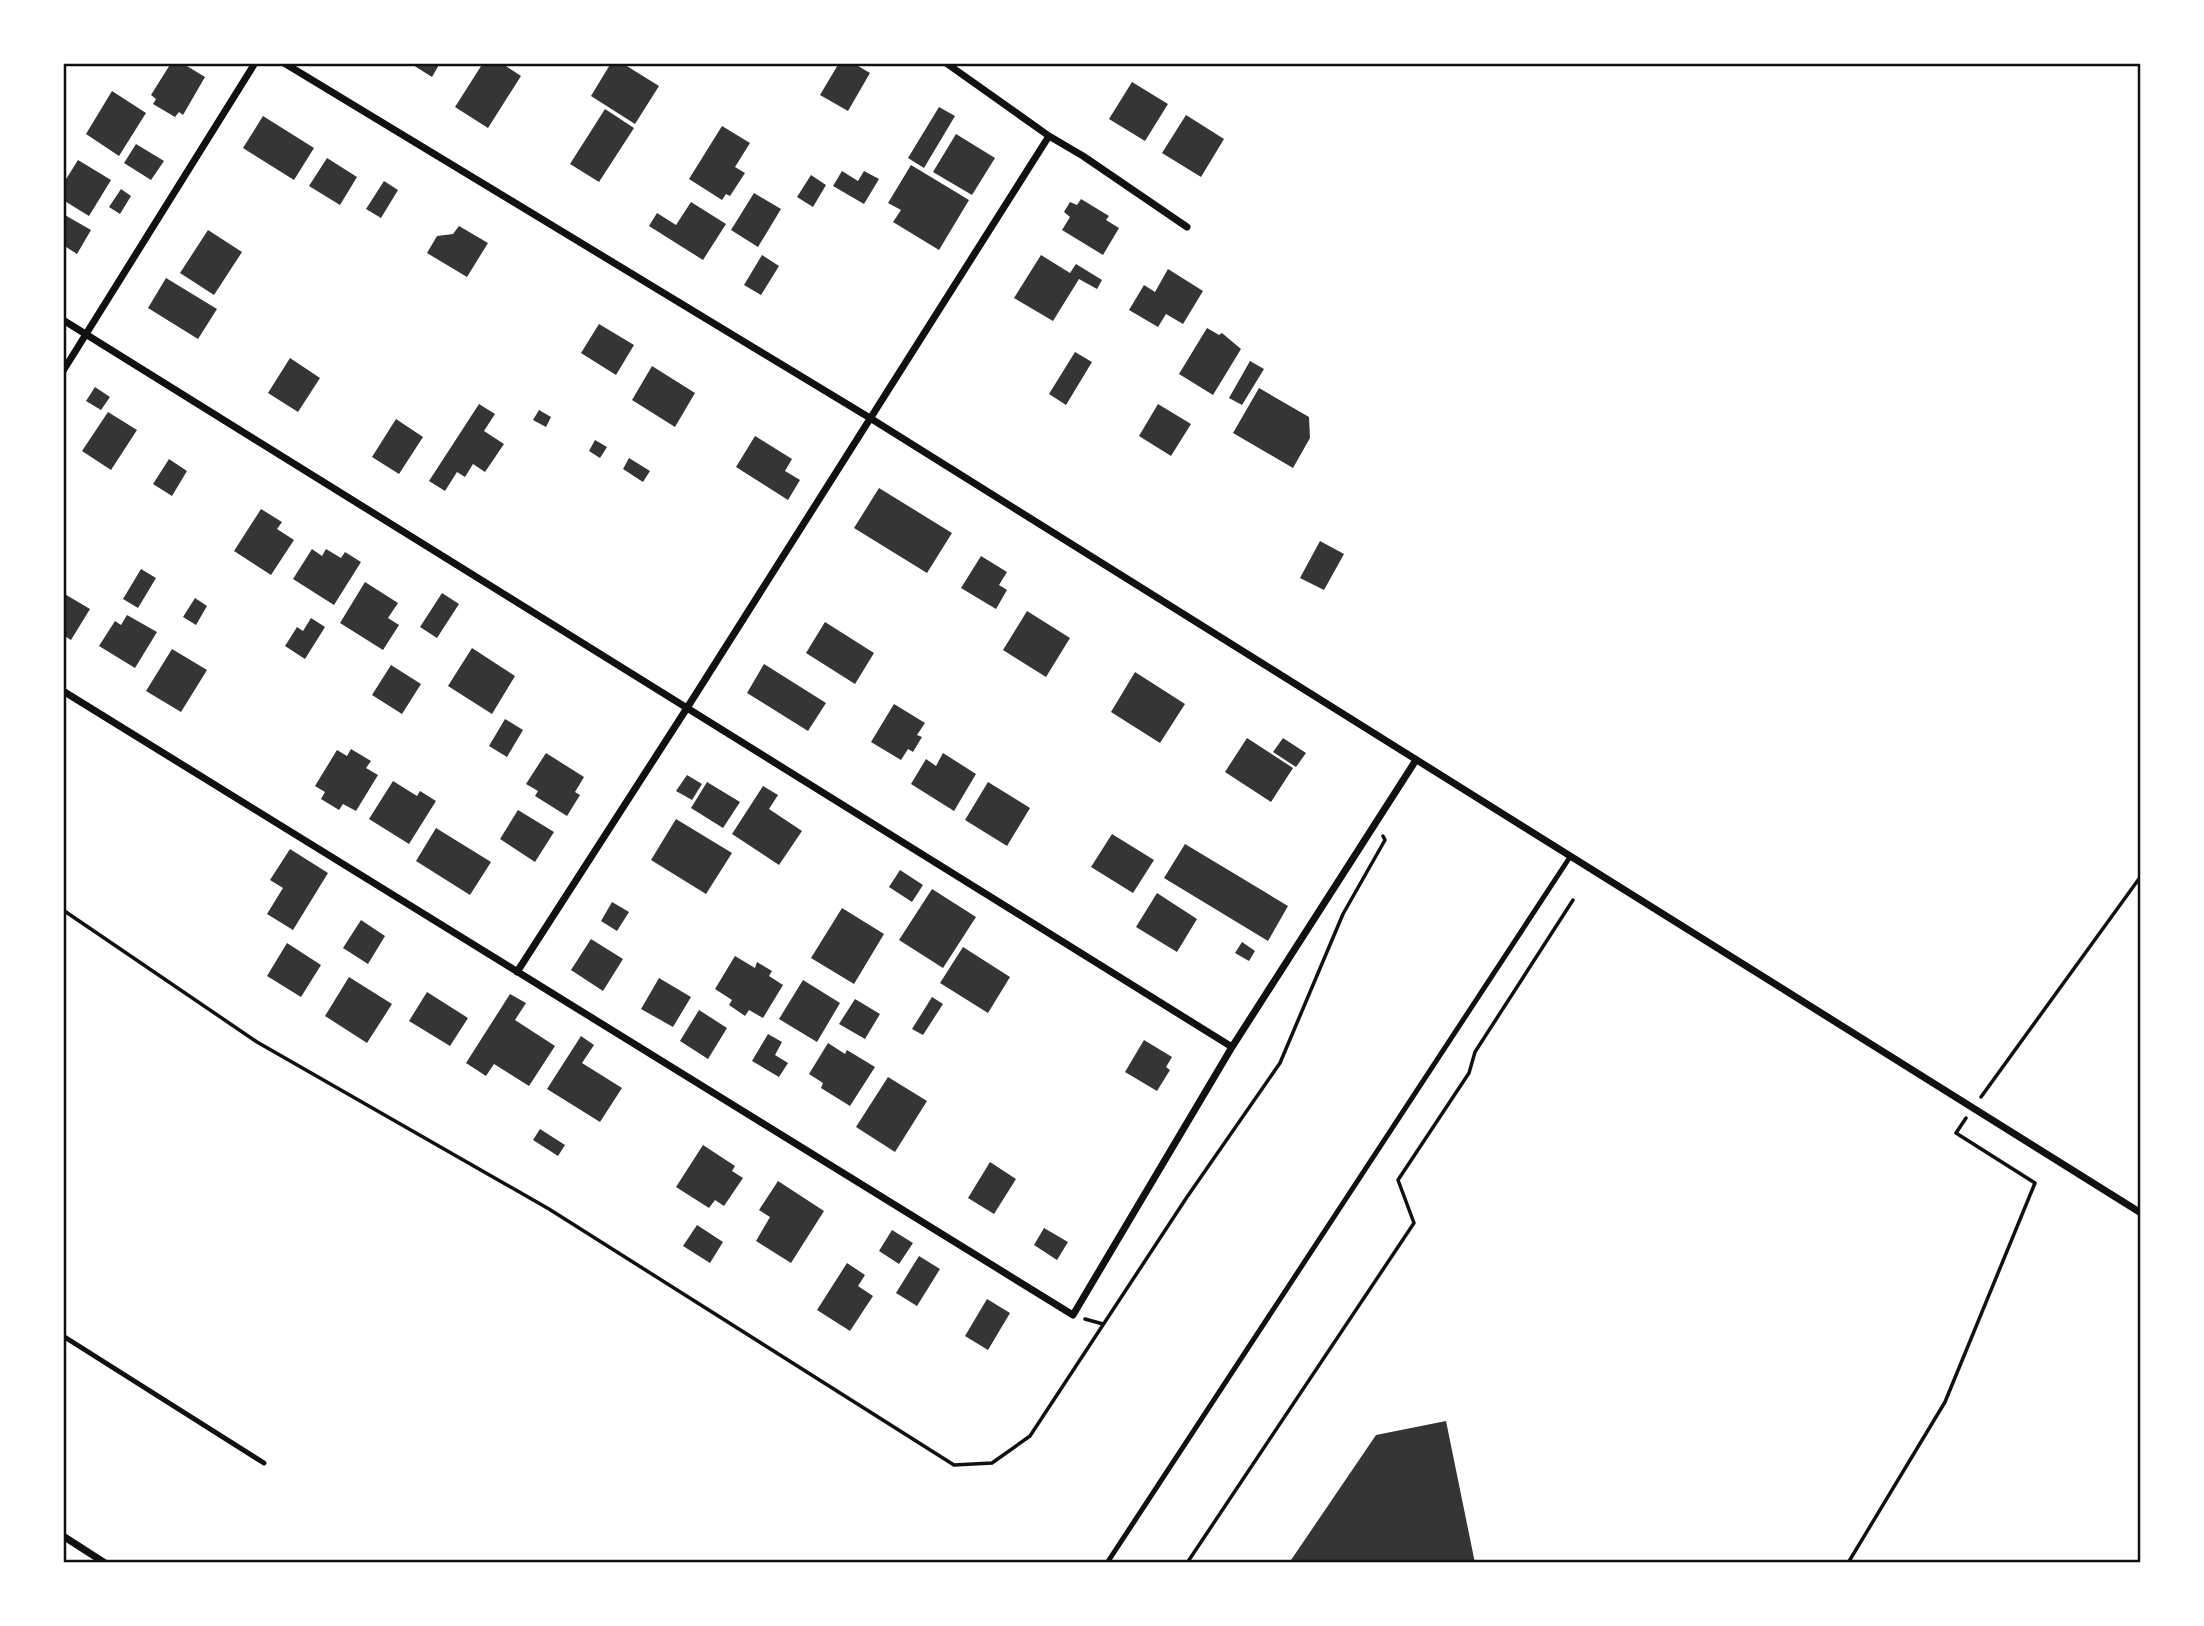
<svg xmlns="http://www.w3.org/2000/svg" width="2204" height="1626" font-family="Ubuntu,sans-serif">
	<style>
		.building { fill: #353535 }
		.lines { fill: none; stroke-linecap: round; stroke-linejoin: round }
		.path { stroke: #111; stroke-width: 3.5 }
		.service { stroke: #111; stroke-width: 5 }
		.minor { stroke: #111; stroke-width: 7 }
		.neatline { fill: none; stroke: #111; stroke-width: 2.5 }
	</style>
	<rect width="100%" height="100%" fill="#fff"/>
	<!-- building -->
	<path class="building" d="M 171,63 L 182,63 L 205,77 L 183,115 L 179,112 L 175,117 L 153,104 L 156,99 L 151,95 Z
		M 414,63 L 440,63 L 432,77 L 413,65 Z
		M 483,63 L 501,63 L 521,76 L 488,128 L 455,107 Z
		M 611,63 L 622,63 L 659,86 L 635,124 L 591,96 Z
		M 839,63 L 853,63 L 870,73 L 848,111 L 820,95 Z
		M 1132,82 L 1168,104 L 1145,141 L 1109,119 Z
		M 112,91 L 146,113 L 119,156 L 86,134 Z
		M 939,107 L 955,116 L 924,168 L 908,158 Z
		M 605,109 L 634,128 L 599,182 L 570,164 Z
		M 1186,115 L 1224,139 L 1201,177 L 1162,153 Z
		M 263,116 L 314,148 L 294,180 L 243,148 Z
		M 722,126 L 750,143 L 735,167 L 745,173 L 730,196 L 726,194 L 722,200 L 689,179 Z
		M 956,134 L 995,158 L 972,195 L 933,172 Z
		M 136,144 L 164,161 L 151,180 L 124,163 Z
		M 327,158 L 357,177 L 340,205 L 309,186 Z
		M 78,160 L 111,180 L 89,216 L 63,200 L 63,184 Z
		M 911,165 L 969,200 L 939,250 L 893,222 L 901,210 L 888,203 Z
		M 842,171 L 858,181 L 864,171 L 879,179 L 864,204 L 833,186 Z
		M 811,175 L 826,185 L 813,207 L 797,197 Z
		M 384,181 L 398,190 L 381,218 L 366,209 Z
		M 121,189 L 131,196 L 120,214 L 109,207 Z
		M 754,193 L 781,209 L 758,247 L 731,230 Z
		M 1081,199 L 1109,216 L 1106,220 L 1119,228 L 1103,255 L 1062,230 L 1070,217 L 1064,212 L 1070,202 L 1077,205 Z
		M 691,202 L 726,224 L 703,260 L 649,226 L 657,213 L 676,225 Z
		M 63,214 L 91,230 L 77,254 L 63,245 Z
		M 459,226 L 488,243 L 467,277 L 427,253 L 437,236 L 453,234 Z
		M 208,230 L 242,252 L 214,295 L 180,273 Z
		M 762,255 L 779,266 L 761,295 L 744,285 Z
		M 1041,255 L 1070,273 L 1076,264 L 1102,280 L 1097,289 L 1079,279 L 1053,321 L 1014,298 Z
		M 1168,269 L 1203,291 L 1183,324 L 1166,314 L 1158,327 L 1129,310 L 1144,285 L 1155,292 Z
		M 166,278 L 217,309 L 198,339 L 148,308 Z
		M 599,324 L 634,345 L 616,375 L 581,353 Z
		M 1207,328 L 1219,335 L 1222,333 L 1241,349 L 1213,395 L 1179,374 Z
		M 1075,352 L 1092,362 L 1066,405 L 1049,394 Z
		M 290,358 L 320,378 L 298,412 L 268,393 Z
		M 1250,361 L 1264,369 L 1242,405 L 1229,398 Z
		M 652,366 L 695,393 L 675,427 L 632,400 Z
		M 95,387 L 110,397 L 101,410 L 86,401 Z
		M 1259,388 L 1309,417 L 1310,438 L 1293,468 L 1233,433 Z
		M 479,404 L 495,414 L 484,431 L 504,444 L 485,472 L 473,464 L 465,477 L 457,472 L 445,491 L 429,481 Z
		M 1158,404 L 1191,424 L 1171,456 L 1139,436 Z
		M 539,410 L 551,417 L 546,427 L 533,420 Z
		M 108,412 L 137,430 L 111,470 L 82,451 Z
		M 396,419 L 423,437 L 399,474 L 372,457 Z
		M 755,436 L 792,459 L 785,471 L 800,480 L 788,500 L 736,467 Z
		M 595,440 L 607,447 L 600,458 L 589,451 Z
		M 629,458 L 650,471 L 643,482 L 623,469 Z
		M 169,459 L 187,471 L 172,496 L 153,484 Z
		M 879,488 L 952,533 L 927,573 L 854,528 Z
		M 261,509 L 282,522 L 277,529 L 294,540 L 271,575 L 234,551 Z
		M 1320,541 L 1344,554 L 1324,590 L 1300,578 Z
		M 312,549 L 322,556 L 326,549 L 341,558 L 345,552 L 361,562 L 334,605 L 293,579 Z
		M 981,556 L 1007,572 L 999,585 L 1007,590 L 996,609 L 961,588 Z
		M 141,569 L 156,578 L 138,608 L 123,599 Z
		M 365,582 L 398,603 L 388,618 L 399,625 L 383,650 L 340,623 Z
		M 63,593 L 90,609 L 71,640 L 63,635 Z
		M 442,593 L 459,604 L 437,638 L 420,627 Z
		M 195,598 L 207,606 L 196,625 L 183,617 Z
		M 1027,611 L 1070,638 L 1046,677 L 1003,650 Z
		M 127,615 L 157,632 L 135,668 L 99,646 L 115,621 L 121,625 Z
		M 311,618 L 325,627 L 305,659 L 285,646 L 297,627 L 303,631 Z
		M 825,622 L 874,653 L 855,684 L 806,653 Z
		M 472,648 L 515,676 L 492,714 L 448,686 Z
		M 172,649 L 207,670 L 181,712 L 146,691 Z
		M 764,664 L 826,703 L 808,731 L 747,693 Z
		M 391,665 L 421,684 L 402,714 L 372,695 Z
		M 1135,672 L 1185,704 L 1160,743 L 1111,712 Z
		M 894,704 L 925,723 L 917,735 L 922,737 L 913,752 L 908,749 L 901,760 L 871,742 Z
		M 505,719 L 523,730 L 507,757 L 489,746 Z
		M 1247,738 L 1293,768 L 1271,802 L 1225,772 Z
		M 1283,738 L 1306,753 L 1296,767 L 1273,752 Z
		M 351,749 L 371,761 L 366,768 L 378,775 L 356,811 L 343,804 L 339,810 L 321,799 L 325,792 L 315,786 L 337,750 L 347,756 Z
		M 546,753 L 584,777 L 575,792 L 580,795 L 567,816 L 535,796 L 538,791 L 526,784 Z
		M 943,753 L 976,774 L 954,811 L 911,784 L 926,759 L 936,766 Z
		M 687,775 L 702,784 L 692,800 L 676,791 Z
		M 393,781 L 417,796 L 420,791 L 436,801 L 409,844 L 369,819 Z
		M 707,782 L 740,802 L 723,828 L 691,808 Z
		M 988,782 L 1030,808 L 1007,846 L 965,820 Z
		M 763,786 L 778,795 L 769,809 L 802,831 L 779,865 L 732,834 Z
		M 518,810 L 554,832 L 535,862 L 500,839 Z
		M 676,819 L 732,853 L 706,894 L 651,860 Z
		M 436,828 L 491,862 L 470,895 L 416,861 Z
		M 1112,834 L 1154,860 L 1133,893 L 1091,867 Z
		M 1185,844 L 1288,906 L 1268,941 L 1164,878 Z
		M 290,849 L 328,873 L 293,930 L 267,914 L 283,888 L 270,880 Z
		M 900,870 L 923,885 L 912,902 L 889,887 Z
		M 932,889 L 976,917 L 943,968 L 899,940 Z
		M 1157,893 L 1197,919 L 1177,952 L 1136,927 Z
		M 612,902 L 629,912 L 617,931 L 601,921 Z
		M 842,908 L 884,934 L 854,984 L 811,958 Z
		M 361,920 L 385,936 L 368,964 L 343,948 Z
		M 591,939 L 623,959 L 603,991 L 571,970 Z
		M 1242,942 L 1255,951 L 1249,961 L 1235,953 Z
		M 287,943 L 321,965 L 301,997 L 267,976 Z
		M 963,947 L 1010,977 L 988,1013 L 940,983 Z
		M 735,956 L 755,968 L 757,962 L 772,971 L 769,976 L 783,985 L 763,1018 L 749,1010 L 745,1016 L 729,1005 L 732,1000 L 715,989 Z
		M 349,977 L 392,1004 L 367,1043 L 325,1016 Z
		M 659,978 L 691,997 L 673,1027 L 641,1009 Z
		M 803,980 L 840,1003 L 817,1042 L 779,1019 Z
		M 427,992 L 468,1018 L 450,1046 L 409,1021 Z
		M 510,994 L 526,1003 L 515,1020 L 555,1046 L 529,1086 L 494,1064 L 486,1076 L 466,1063 Z
		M 932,997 L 943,1004 L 923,1035 L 912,1029 Z
		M 855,999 L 880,1014 L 865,1039 L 839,1024 Z
		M 699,1010 L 727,1028 L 708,1059 L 680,1041 Z
		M 768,1034 L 782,1042 L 775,1055 L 788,1063 L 779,1077 L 752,1061 Z
		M 581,1036 L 594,1045 L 582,1063 L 622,1088 L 600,1122 L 547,1089 Z
		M 1144,1040 L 1172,1057 L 1166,1067 L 1170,1070 L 1157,1091 L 1125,1072 Z
		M 828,1043 L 845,1054 L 847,1050 L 875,1067 L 850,1106 L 821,1088 L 823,1083 L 809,1074 Z
		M 888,1077 L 927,1101 L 895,1152 L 856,1127 Z
		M 540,1129 L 565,1145 L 558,1156 L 533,1140 Z
		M 703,1145 L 735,1166 L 732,1171 L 743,1178 L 724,1206 L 715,1200 L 709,1208 L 676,1187 Z
		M 990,1162 L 1016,1179 L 994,1214 L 968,1198 Z
		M 778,1181 L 824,1211 L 791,1263 L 756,1241 L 770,1217 L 759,1210 Z
		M 697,1225 L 723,1242 L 710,1263 L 683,1246 Z
		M 1044,1228 L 1068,1242 L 1057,1260 L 1034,1245 Z
		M 892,1230 L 913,1243 L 899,1264 L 879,1251 Z
		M 919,1256 L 940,1269 L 917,1306 L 896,1293 Z
		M 847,1263 L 865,1275 L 858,1286 L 873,1296 L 850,1331 L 817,1310 Z
		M 987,1299 L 1010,1313 L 988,1350 L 965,1336 Z
		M 1446,1421 L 1475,1563 L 1289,1563 L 1376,1435 Z"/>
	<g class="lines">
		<!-- path -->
		<path class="path" d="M 63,910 L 257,1042 L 549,1209 L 954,1465 L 992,1463 L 1030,1436 L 1187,1197 L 1280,1063 L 1343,914 L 1385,840 L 1383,836
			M 1981,1097 L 2141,876
			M 1085,1319 L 1103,1324
			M 1187,1563 L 1414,1223 L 1398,1180 L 1469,1073 L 1475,1052 L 1573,900
			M 1848,1563 L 1945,1402 L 2035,1183 L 1956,1133 L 1966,1118"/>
		<!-- service -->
		<path class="service" d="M 63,1336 L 264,1463
			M 1107,1563 L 1570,857"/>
		<!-- minor -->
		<path class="minor" d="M 284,63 L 870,418 L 2141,1213
			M 946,63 L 1049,136 L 1083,156 L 1187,227
			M 63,320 L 1232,1047
			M 63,371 L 255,63
			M 63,691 L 1073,1315 L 1232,1047 L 1416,760
			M 517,972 L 687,708 L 1049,136
			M 63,1536 L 105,1563"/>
	</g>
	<!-- border -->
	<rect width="2204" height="1626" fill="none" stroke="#ffffff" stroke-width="130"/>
	<rect x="65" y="65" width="2074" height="1496" class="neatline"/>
</svg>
